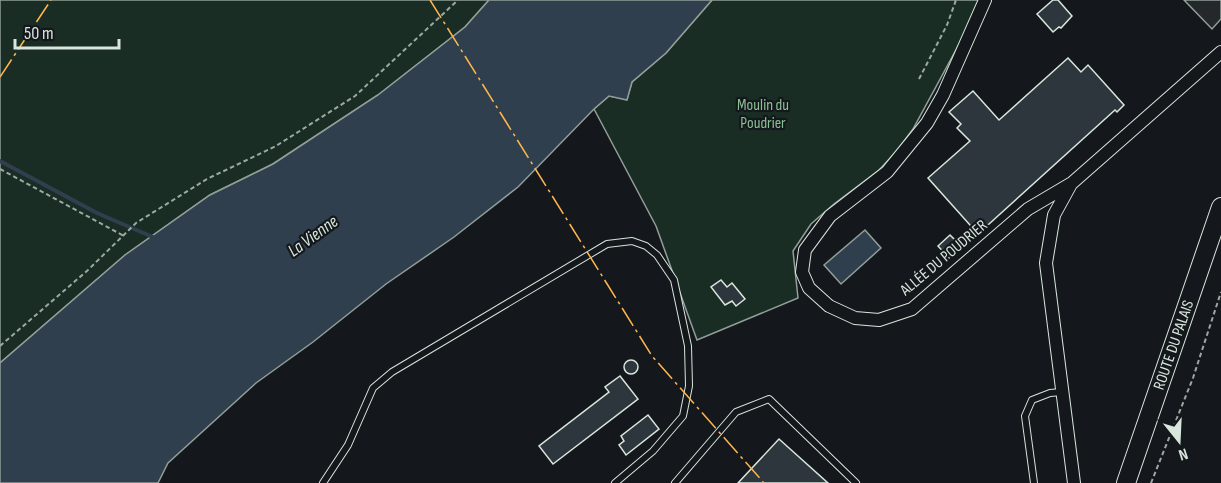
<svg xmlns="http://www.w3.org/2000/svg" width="1221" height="483" font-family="'Sofia Sans Condensed',sans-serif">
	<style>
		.green { fill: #1a2d24; stroke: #939e99; stroke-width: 1.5 }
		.parking { fill: #24282b; stroke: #939e99; stroke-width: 1.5 }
		.water { fill: #2f3f4d; stroke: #939e99; stroke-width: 1.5 }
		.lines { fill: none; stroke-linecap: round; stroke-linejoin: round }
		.stream { stroke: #2f3f4d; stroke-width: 4 }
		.building { fill: #2c363c; stroke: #d8e6dc; stroke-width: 1.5 }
		.service-casing { stroke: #d8e6dc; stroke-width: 8 }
		.minor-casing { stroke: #d8e6dc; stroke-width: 14 }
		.secondary-casing { stroke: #d8e6dc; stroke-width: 20 }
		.path { stroke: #9da8a2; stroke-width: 2; stroke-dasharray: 4.5 3; stroke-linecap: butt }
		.service { stroke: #14181c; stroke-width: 6 }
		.minor { stroke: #14181c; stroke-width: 12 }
		.secondary { stroke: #14181c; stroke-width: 18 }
		.power { stroke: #ffb74d; stroke-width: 1.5; stroke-dasharray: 21 4.5 3 4.5; stroke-linecap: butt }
		.labels { text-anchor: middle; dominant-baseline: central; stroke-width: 4.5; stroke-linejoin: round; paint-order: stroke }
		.park-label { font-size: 16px; fill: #8ac095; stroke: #14181c }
		.street-label { font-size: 16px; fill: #d8e6dc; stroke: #14181c }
		.water-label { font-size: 18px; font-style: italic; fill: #d8e6dc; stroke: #14181c }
	</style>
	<rect width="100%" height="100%" fill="#14181c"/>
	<!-- green -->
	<path class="green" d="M 0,0 L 489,0 L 465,27 L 378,95 L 273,164 L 210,195 L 125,255 L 0,363 Z
		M 712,0 L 983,0 L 913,129 L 896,152 L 879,170 L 834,204 L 811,224 L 793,251 L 798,298 L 697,340 L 656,226 L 594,109 L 609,96 L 627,99 L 632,82 L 666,53 Z"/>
	<!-- parking -->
	<path class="parking" d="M 1184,0 L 1221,0 L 1221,19 L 1212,29 Z"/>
	<!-- water -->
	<path class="water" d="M 489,0 L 712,0 L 666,53 L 632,82 L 627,100 L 609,96 L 594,109 L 518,187 L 454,237 L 386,284 L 313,342 L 256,383 L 168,463 L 158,483 L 0,483 L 0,363 L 125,255 L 210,195 L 273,164 L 378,95 L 465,27 Z
		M 865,230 L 881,248 L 841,284 L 824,265 Z"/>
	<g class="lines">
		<!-- stream -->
		<path class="stream" d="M 0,161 L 97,213 L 155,238"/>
	</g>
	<!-- building -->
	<path class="building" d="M 1053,0 L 1058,0 L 1072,16 L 1061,28 L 1059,27 L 1053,32 L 1037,14 Z
		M 1068,58 L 1081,72 L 1088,65 L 1124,105 L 1117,112 L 1115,110 L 978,234 L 928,178 L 970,141 L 957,128 L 961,124 L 949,112 L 973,91 L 999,120 Z
		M 950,235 L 962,247 L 949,258 L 938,246 Z
		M 721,280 L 727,287 L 732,283 L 745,299 L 736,306 L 732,301 L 725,305 L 711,287 Z
		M624 367a7 7 0 1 1 14 0a7 7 0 1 1-14 0Z
		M 620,376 L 638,399 L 553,464 L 539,446 L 609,392 L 605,387 Z
		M 648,415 L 659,429 L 626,455 L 619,445 L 624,441 L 621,436 Z
		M 779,439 L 828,483 L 738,483 Z"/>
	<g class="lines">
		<!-- service casing -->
		<g class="service-casing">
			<path id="service" d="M 323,483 L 348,445 L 373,388 L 392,372 L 607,244 L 632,241 L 646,246 L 657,255 L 674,280 L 688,346 L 689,386 L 683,416 L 653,451 L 615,483
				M 675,483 L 736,412 L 769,399 L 856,483
				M 1034,483 L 1025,416 L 1032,400 L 1050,393 L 1062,392"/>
		</g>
		<!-- minor casing -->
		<g class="minor-casing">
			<path id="minor" d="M 985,0 L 943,95 L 927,123 L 887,172 L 830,216 L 805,250 L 802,272 L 809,288 L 829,306 L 855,318 L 879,320 L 912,309 L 1028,209 L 1072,183 L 1221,52
				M 1071,184 L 1054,215 L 1046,263 L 1074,483"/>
		</g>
		<!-- secondary casing -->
		<g class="secondary-casing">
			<g id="secondary">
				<path id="s1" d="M 1126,483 L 1221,207"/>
			</g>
		</g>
		<!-- path -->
		<path class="path" d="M 919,79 L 947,25 L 956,0
			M 0,169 L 124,236
			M 0,346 L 88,270 L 136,223 L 207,179 L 276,146 L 355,96 L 458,0
			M 1151,483 L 1193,378 L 1221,292"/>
		<!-- service -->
		<use href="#service" class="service"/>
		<!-- minor -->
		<use href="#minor" class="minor"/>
		<!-- secondary -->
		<use href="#secondary" class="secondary"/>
		<!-- power -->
		<path class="power" d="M 430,0 L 652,356 L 764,483
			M 0,77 L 51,0"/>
	</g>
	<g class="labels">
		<!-- park labels -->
		<g class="park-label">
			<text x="763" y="105">Moulin du<tspan x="763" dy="18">Poudrier</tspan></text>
		</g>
		<!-- street labels -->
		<g class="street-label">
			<text transform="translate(944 258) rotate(-40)">ALLÉE DU POUDRIER</text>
			<text stroke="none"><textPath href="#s1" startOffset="146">ROUTE DU PALAIS</textPath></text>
		</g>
		<!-- water labels -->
		<g class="water-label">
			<text transform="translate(313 236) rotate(-36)">La Vienne</text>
		</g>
	</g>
	<!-- north arrow -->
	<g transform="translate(1179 441) rotate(162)" stroke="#14181c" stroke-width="4.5" paint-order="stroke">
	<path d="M0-4.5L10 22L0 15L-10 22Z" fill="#d8e6dc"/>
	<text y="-9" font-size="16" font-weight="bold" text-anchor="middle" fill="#d8e6dc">N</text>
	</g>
	<!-- scale -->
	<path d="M15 39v9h104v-9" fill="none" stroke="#d8e6dc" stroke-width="3"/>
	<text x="24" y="39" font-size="18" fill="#d8e6dc" stroke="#14181c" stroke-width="4.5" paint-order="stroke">50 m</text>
</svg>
